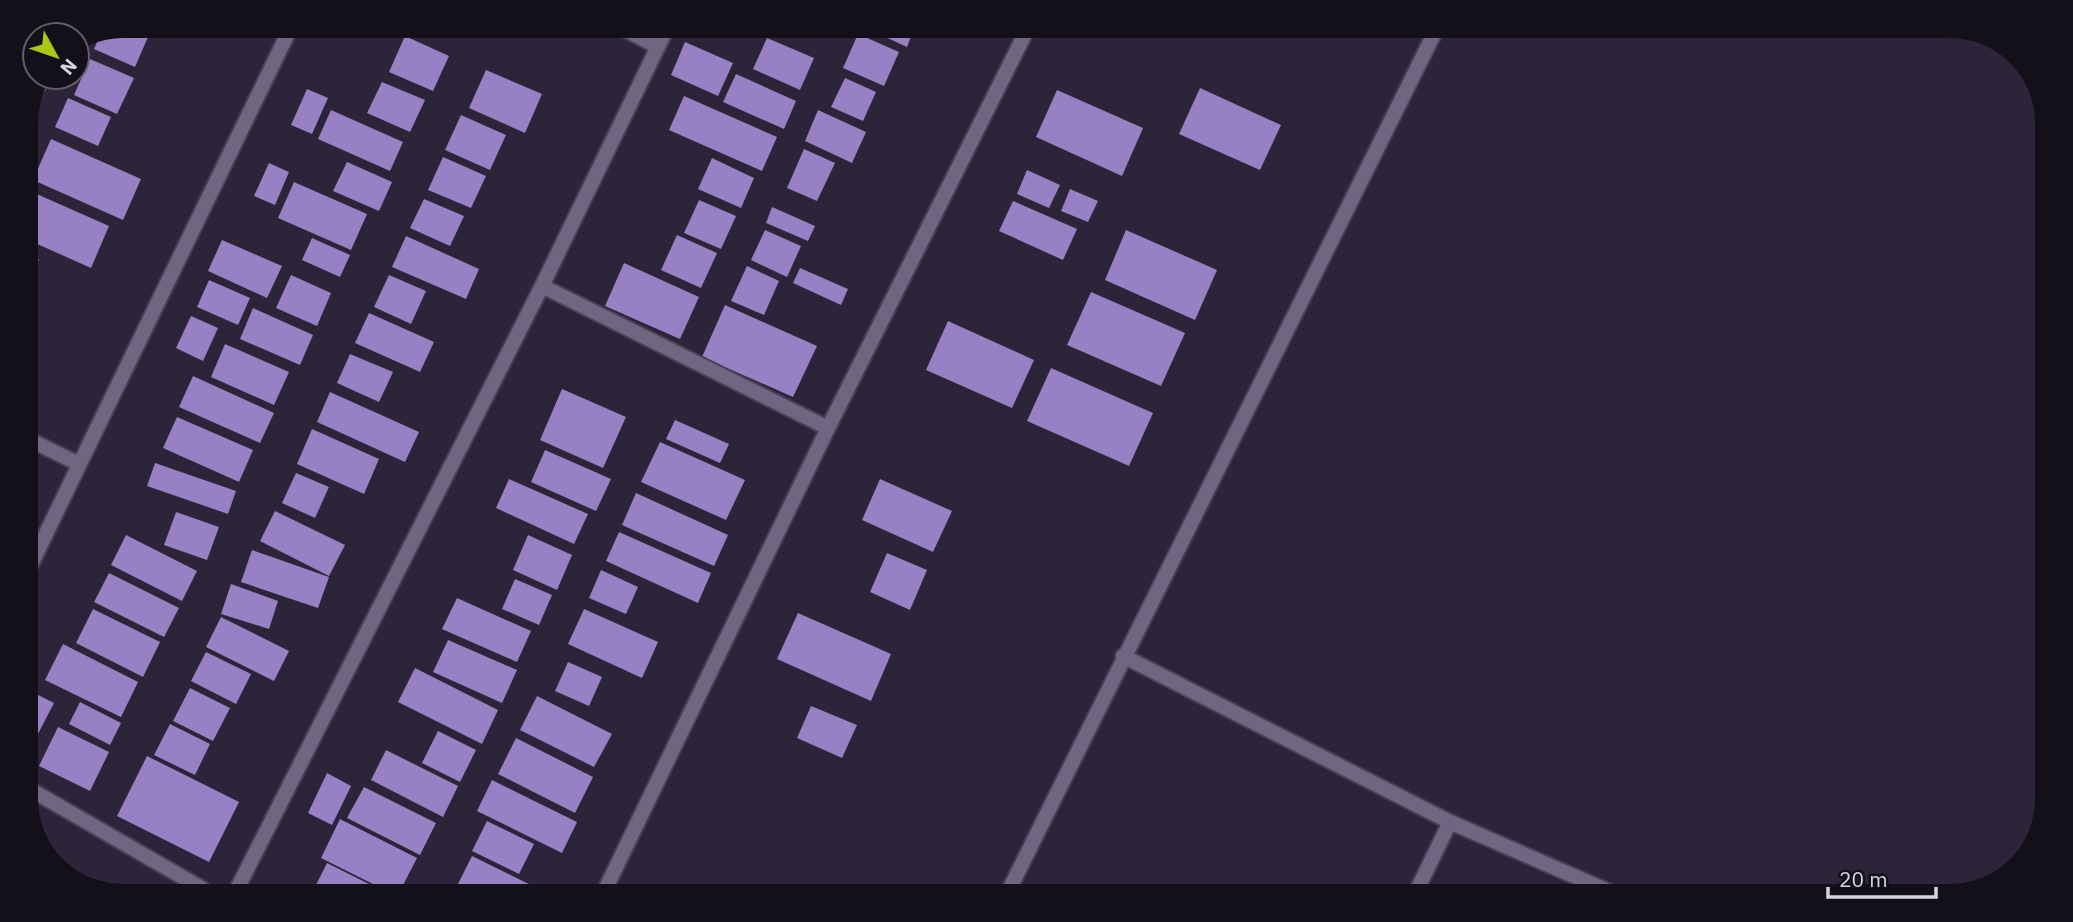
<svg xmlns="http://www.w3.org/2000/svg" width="2073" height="922" font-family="'IBM Plex Sans',sans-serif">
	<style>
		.building { fill: #9780c3 }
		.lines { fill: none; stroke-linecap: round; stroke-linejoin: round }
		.minor-casing { stroke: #484155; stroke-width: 18 }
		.minor { stroke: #6f6682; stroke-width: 14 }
	</style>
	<rect width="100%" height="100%" fill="#2c253a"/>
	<!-- building -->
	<path class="building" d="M 124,26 L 148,37 L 135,67 L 94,49 L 100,36 Z
		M 868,29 L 914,29 L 907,47 Z
		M 1268,31 L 1288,31 L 1285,38 Z
		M 858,34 L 899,52 L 884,86 L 843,68 Z
		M 405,36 L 449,56 L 433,91 L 389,72 Z
		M 767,38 L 814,58 L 800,90 L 753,69 Z
		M 685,42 L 733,63 L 718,96 L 671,75 Z
		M 90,59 L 134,78 L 117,114 L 74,95 Z
		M 486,70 L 542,94 L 525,133 L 469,108 Z
		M 736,74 L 796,101 L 784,129 L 723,102 Z
		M 845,78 L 876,92 L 863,121 L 831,107 Z
		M 382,82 L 425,100 L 410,132 L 367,113 Z
		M 41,85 L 46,89 L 26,121 L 26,117 Z
		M 1200,88 L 1281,125 L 1260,170 L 1179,134 Z
		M 307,89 L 328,98 L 312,134 L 291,125 Z
		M 1057,90 L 1143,128 L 1122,176 L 1036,137 Z
		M 684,96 L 777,137 L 762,171 L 669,130 Z
		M 68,98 L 111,117 L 98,146 L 55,127 Z
		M 331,110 L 403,142 L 390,171 L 318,139 Z
		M 818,110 L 866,132 L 852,163 L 805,141 Z
		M 461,115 L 506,135 L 490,170 L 445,150 Z
		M 51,139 L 141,179 L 123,220 L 33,180 Z
		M 804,149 L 835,163 L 817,201 L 787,188 Z
		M 443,157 L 486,176 L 471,208 L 428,190 Z
		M 712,158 L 754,178 L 741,208 L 698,189 Z
		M 347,162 L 392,182 L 379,211 L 333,191 Z
		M 269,163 L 289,172 L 275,205 L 254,196 Z
		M 1027,170 L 1060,185 L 1049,208 L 1017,194 Z
		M 294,182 L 367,214 L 351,250 L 278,218 Z
		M 1070,189 L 1098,201 L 1088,222 L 1061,211 Z
		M 30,191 L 109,226 L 91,268 L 26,239 L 26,198 Z
		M 424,199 L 464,216 L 450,246 L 410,228 Z
		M 699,200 L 736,216 L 721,249 L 684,233 Z
		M 1013,201 L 1077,229 L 1063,260 L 999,231 Z
		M 772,207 L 815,226 L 808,241 L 766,223 Z
		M 765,230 L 801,246 L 787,277 L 751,260 Z
		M 1126,230 L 1217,270 L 1195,320 L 1105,280 Z
		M 677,235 L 717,253 L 701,288 L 661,270 Z
		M 406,236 L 479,269 L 466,299 L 392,267 Z
		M 312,238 L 350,255 L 340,277 L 302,260 Z
		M 222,240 L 282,266 L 267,298 L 208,271 Z
		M 26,254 L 39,259 L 26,287 Z
		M 624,263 L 699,297 L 680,339 L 605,306 Z
		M 747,266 L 779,281 L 764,315 L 731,301 Z
		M 800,268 L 848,289 L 841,305 L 793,283 Z
		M 291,275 L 331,293 L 317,326 L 276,308 Z
		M 389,275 L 426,291 L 411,324 L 374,307 Z
		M 209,280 L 250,298 L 238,325 L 197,307 Z
		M 1091,292 L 1185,333 L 1161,386 L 1067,345 Z
		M 725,305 L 817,346 L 793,397 L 702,357 Z
		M 253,308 L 313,335 L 300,365 L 240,339 Z
		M 369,313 L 434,342 L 420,372 L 355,343 Z
		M 191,316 L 218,328 L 203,361 L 176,348 Z
		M 948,321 L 1034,360 L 1012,408 L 926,370 Z
		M 225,344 L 289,372 L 274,405 L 211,377 Z
		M 350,354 L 393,372 L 379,402 L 337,383 Z
		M 1051,368 L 1153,413 L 1129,466 L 1027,421 Z
		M 193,376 L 274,413 L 260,443 L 179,407 Z
		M 562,389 L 626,417 L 603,468 L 540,440 Z
		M 330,392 L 419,432 L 405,462 L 317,422 Z
		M 177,417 L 253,450 L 239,482 L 163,448 Z
		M 675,420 L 729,444 L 720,463 L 666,439 Z
		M 312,429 L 379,459 L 364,494 L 297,464 Z
		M 660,442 L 745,480 L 726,520 L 641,482 Z
		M 545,450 L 611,479 L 596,511 L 531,482 Z
		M 155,463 L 236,491 L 228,514 L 147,486 Z
		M 296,473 L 329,487 L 315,518 L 282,503 Z
		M 509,479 L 588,514 L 574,544 L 496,508 Z
		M 880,479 L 952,511 L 933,552 L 862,520 Z
		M 636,493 L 728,535 L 714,566 L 622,525 Z
		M 275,511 L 345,545 L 329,576 L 260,541 Z
		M 176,512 L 219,527 L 207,560 L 164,545 Z
		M 619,532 L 711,573 L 698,603 L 606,561 Z
		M 126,535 L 197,571 L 182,601 L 111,565 Z
		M 528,535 L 572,555 L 557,590 L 513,570 Z
		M 252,550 L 329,577 L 318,608 L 241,582 Z
		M 887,553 L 927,570 L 910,610 L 870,592 Z
		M 601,570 L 638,587 L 626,614 L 589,598 Z
		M 109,573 L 179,608 L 164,637 L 94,602 Z
		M 515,579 L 552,595 L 539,625 L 502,609 Z
		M 231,584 L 278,601 L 269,629 L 221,614 Z
		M 457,598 L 531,631 L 517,662 L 442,629 Z
		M 93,609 L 160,642 L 143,677 L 76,643 Z
		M 584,609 L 658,642 L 642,678 L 568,644 Z
		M 798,613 L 891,654 L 871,701 L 777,659 Z
		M 221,617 L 289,651 L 274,681 L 206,647 Z
		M 448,640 L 517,670 L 502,703 L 433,672 Z
		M 63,644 L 138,682 L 121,717 L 45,680 Z
		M 206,652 L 251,674 L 236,704 L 191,681 Z
		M 568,662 L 602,677 L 589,706 L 555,691 Z
		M 415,668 L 498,710 L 482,744 L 398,702 Z
		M 190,688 L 230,708 L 213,741 L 173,721 Z
		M 26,689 L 54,703 L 26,757 Z
		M 537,696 L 612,734 L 594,767 L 520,730 Z
		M 80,702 L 121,723 L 110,745 L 69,724 Z
		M 811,706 L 857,725 L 842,758 L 797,738 Z
		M 170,724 L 210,744 L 195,775 L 154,755 Z
		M 58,727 L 109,752 L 90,791 L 39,766 Z
		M 438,731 L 476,750 L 460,782 L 422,763 Z
		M 516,738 L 593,777 L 575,813 L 498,774 Z
		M 386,750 L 458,786 L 443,817 L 371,780 Z
		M 147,756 L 239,802 L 209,862 L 117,816 Z
		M 327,773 L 351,786 L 332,825 L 308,813 Z
		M 492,780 L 577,822 L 562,853 L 477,811 Z
		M 364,787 L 436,823 L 420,855 L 347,818 Z
		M 340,819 L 417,858 L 401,889 L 383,889 L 321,858 Z
		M 487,821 L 534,844 L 519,874 L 472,851 Z
		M 472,856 L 541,890 L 455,890 Z
		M 327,863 L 379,889 L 314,889 Z"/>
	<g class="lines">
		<!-- minor casing -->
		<g class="minor-casing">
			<path id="minor" d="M 622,28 L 658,47
				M 542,286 L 828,428
				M 26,438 L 79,464
				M 26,575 L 291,27
				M 1123,656 L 1450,822 L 1615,894
				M 26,787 L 203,889
				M 237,889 L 542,286 L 667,28
				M 605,890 L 828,428 L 1027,30
				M 1008,892 L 1435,32
				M 1415,894 L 1450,822"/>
		</g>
		<!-- minor -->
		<use href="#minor" class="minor"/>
	</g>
	<!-- crop -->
	<path d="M0 0H2073V922H0ZM123 38H1950A85 85 0 0 1 2035 123V799A85 85 0 0 1 1950 884H123A85 85 0 0 1 38 799V123A85 85 0 0 1 123 38Z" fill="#131019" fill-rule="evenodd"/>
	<!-- north arrow -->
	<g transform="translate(56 56) rotate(130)"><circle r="33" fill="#131019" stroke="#625e69" stroke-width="2"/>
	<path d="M0-5L12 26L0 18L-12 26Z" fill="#abc614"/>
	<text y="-10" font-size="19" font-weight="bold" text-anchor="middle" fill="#d8d4e1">N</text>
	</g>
	<!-- scale -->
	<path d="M1828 887v10h108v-10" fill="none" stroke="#d8d4e1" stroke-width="3.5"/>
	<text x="1839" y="887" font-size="21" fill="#d8d4e1" stroke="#131019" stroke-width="5" paint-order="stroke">20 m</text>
</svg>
